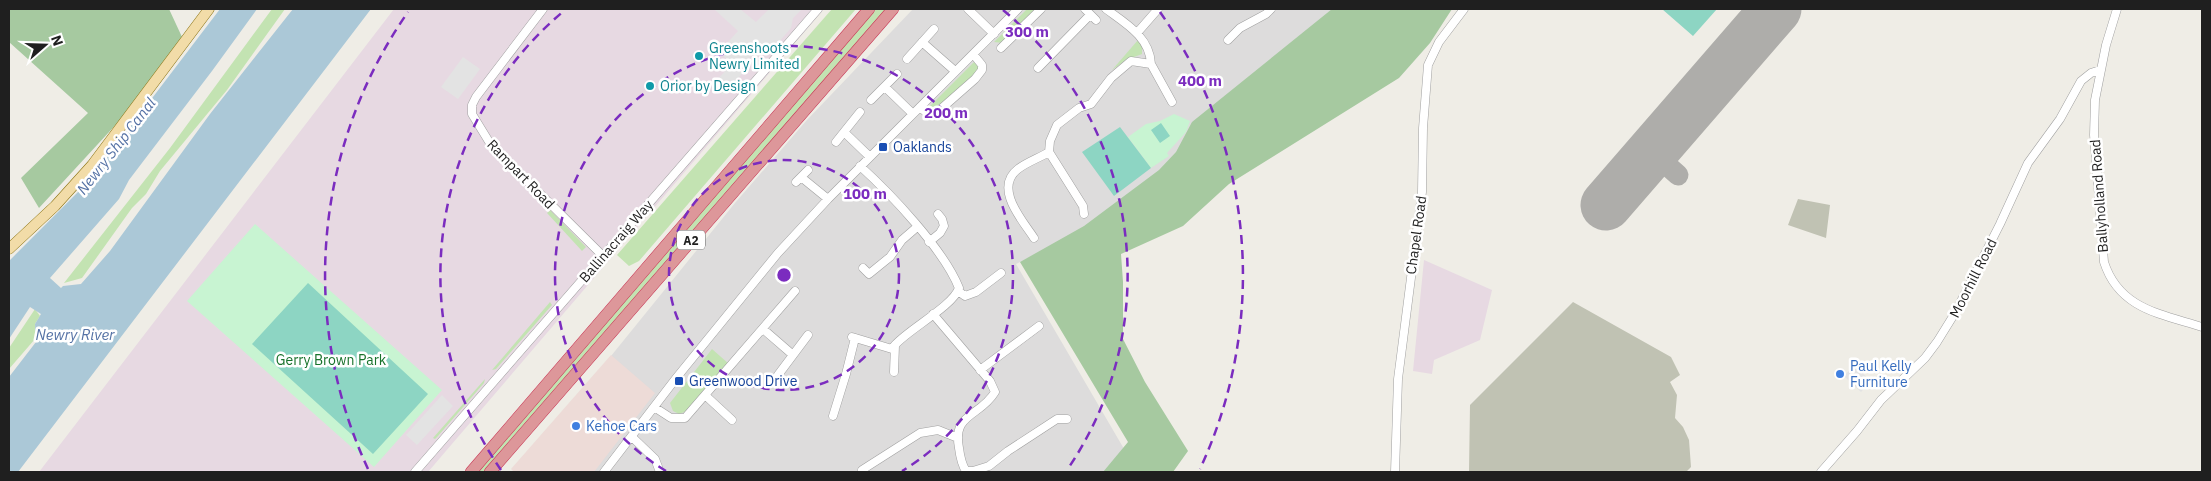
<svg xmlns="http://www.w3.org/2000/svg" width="2211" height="481" font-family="'IBM Plex Sans',sans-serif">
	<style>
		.residential { fill: #dddcdc }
		.commercial { fill: #eddbd7 }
		.industrial { fill: #e7d9e2 }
		.construction { fill: #c0c2b3 }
		.grass { fill: #c3e3b2 }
		.forest { fill: #a6c9a0 }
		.park { fill: #c8f4d2 }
		.pitch { fill: #8dd5c3 }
		.parking { fill: #e3e3e3 }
		.water { fill: #abc8d7 }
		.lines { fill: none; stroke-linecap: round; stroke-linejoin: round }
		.taxiway { stroke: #aeadaa; stroke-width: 21 }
		.runway { stroke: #aeadaa; stroke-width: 51 }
		.minor-casing { stroke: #a0a0a0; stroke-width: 9 }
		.major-casing { stroke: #8a7210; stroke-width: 11 }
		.highway-casing { stroke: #c83856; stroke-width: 12 }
		.minor { stroke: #fff; stroke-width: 8 }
		.major { stroke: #f2dca8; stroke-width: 10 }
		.highway { stroke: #dd979a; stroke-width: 11 }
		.ring { fill: none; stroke: #7b2cbf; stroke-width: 2.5; stroke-dasharray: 9 6 }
		.culture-dot { fill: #0f9aa8; stroke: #fff; stroke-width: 2 }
		.transit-dot { fill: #1a4fb4; stroke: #fff; stroke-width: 2 }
		.shop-dot { fill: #3f7fe0; stroke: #fff; stroke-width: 2 }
		.labels { text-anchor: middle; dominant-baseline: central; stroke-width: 5; stroke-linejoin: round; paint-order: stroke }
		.shield { fill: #fff; stroke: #626262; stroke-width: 1 }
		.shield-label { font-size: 12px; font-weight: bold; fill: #1f1f1f }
		.culture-label { font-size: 14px; fill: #0d838f; stroke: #fff; text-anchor: start }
		.transit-label { font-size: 14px; fill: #164399; stroke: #fff; text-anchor: start }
		.street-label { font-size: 14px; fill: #1f1f1f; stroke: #fff }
		.park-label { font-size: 14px; fill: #18722b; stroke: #fff }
		.shop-label { font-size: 14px; fill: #366cbe; stroke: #fff; text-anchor: start }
		.water-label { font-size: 15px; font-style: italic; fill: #5572a5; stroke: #fff }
		.centre { fill: #7b2cbf; stroke: #fff; stroke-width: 2.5 }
		.ring-label { font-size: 15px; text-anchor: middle; font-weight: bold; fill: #7b2cbf; stroke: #fff; stroke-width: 5; stroke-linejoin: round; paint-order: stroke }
	</style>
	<rect width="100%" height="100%" fill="#efede6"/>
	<!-- residential -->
	<path class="residential" d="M 913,9 L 1340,9 L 1115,215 L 1016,264 L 1127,454 L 1106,472 L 517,472 L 735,203 L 807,120 Z"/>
	<!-- commercial -->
	<path class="commercial" d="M 611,355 L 655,393 L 594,472 L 514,472 L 511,469 Z"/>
	<!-- industrial -->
	<path class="industrial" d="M 394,9 L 824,9 L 428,472 L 39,472 Z
		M 1424,260 L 1492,290 L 1480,340 L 1434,360 L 1432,374 L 1413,371 Z"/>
	<!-- construction -->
	<path class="construction" d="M 1798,199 L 1830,205 L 1826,238 L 1788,225 Z
		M 1573,302 L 1671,357 L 1680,375 L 1670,382 L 1677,395 L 1675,418 L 1683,427 L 1689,440 L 1691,467 L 1686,472 L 1469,472 L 1470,405 Z"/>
	<!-- grass -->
	<path class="grass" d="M 272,9 L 285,9 L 227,90 L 160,171 L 146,194 L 132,208 L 82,278 L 64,283 L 170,148 Z
		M 832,9 L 856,9 L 639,261 L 629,266 L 617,255 Z
		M 876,9 L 886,9 L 485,472 L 475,472 Z
		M 1027,9 L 1037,9 L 1003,43 L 994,42 Z
		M 1138,40 L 1142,47 L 1142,54 L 1126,60 L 1112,70 Z
		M 974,62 L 979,66 L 980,71 L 933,113 L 931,111 L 930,106 Z
		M 550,210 L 586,247 L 582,251 L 547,213 Z
		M 550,302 L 552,305 L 496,369 L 492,370 Z
		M 35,309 L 40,316 L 35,324 L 35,339 L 9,369 L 9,348 Z
		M 712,349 L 729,364 L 687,411 L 679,414 L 673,411 L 670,403 Z
		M 485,379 L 484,383 L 438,436 L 435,439 L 433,438 Z"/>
	<!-- forest -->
	<path class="forest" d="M 9,9 L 169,9 L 182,37 L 121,119 L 39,208 L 21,178 L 88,113 L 9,42 Z
		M 1332,9 L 1452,9 L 1430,43 L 1399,78 L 1229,184 L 1183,226 L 1121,254 L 1123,282 L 1123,339 L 1145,382 L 1188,451 L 1173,472 L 1103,472 L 1128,442 L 1020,262 L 1084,226 L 1159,170 L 1176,152 L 1192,122 Z"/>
	<!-- park -->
	<path class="park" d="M 1174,114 L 1190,121 L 1186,132 L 1167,153 L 1169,156 L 1151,168 L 1128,137 L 1146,124 L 1160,121 Z
		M 255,224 L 442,390 L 374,467 L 187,301 Z"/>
	<!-- pitch -->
	<path class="pitch" d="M 1662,9 L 1717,9 L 1693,36 Z
		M 1161,123 L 1170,136 L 1160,143 L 1151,130 Z
		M 1120,127 L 1151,168 L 1114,196 L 1082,152 Z
		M 308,283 L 428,394 L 373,454 L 252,344 Z"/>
	<!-- parking -->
	<path class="parking" d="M 714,9 L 740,9 L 756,22 L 769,9 L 802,9 L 793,18 L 791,28 L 770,52 L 763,50 L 755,59 L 751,56 L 745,63 L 748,67 L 723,95 L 712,85 L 732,64 L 719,52 L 738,31 Z
		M 463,57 L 480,69 L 458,99 L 441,87 Z
		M 1854,365 L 1871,381 L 1861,392 L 1844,376 Z
		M 442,395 L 453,406 L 417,445 L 406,435 Z"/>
	<!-- water -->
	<path class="water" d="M 220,9 L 257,9 L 212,71 L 129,180 L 119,199 L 50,278 L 61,288 L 63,286 L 81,284 L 110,251 L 210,114 L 293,9 L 371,9 L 18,472 L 9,472 L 9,377 L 36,342 L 35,324 L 41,314 L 30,307 L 9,339 L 9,261 L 89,181 Z"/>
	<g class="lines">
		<!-- taxiway -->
		<path class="taxiway" d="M 1652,152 L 1678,175"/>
		<!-- runway -->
		<path class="runway" d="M 1606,205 L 1776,9"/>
		<!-- minor casing -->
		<g class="minor-casing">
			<path id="minor" d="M 543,9 L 476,97 L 472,105 L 472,114 L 491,145 L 603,256
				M 968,9 L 994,34
				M 1085,9 L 1096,20
				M 2117,9 L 2106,45 L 2095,100 L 2094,135 L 2104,262 C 2119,309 2161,314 2202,327
				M 1137,33 L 1158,9
				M 1228,40 L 1240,28 L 1266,14 L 1271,9
				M 922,42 L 955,71
				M 1001,48 L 1041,9
				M 907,59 L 934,29
				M 1151,64 L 1172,102
				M 1038,68 L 1090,15
				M 885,87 L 913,114
				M 871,100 L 897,74
				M 920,107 L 930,116 L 934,115 L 975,79 L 982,70 L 982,65 L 973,54
				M 844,132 L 870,157
				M 836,142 L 860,112
				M 860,166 C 891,194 944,250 959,288 C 953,306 909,329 895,345 L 894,372
				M 801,177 L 828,199
				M 796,182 L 808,170
				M 1084,214 L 1083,206 L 1049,152 L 1050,141 L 1057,125 L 1079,108 L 1091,104 L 1111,78 L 1131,61 L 1151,64 C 1150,37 1125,23 1106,9
				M 1034,238 C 1023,221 993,188 1018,169 C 1027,162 1039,158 1049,152
				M 929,242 L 940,233 L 944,226 L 942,219 L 938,214
				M 863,268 L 869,274 L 890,257 L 902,240 L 917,227
				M 958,291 L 965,296 L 976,292 L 1001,273
				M 933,314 L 990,381 L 995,392 C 980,417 952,413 959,448 C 960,456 962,465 966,471 L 973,471 L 989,466 L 1008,451 L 1057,419 L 1067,419
				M 763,329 L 793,355
				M 852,337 L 892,349 L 894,346
				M 980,370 L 1039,326
				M 778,375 L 808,335
				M 706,396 L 732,420
				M 654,407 L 671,418 L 685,418 L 795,291
				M 833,416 L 846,374 L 855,338
				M 632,437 L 655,459 L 660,472
				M 862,470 L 920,433 L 938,430 L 958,438
				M 415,472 L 818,9
				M 604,472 L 677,377 L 778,253 L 828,199 L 1018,9
				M 1395,472 L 1398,379 L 1422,192 L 1423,128 L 1428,65 L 1439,42 L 1464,9
				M 1821,472 L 1857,431 L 1881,400 L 1925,358 L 1937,342 L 1955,313 L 2000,224 L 2028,163 L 2060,119 L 2081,81 L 2091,73 L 2100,70"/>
		</g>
		<!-- major casing -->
		<g class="major-casing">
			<path id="major" d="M 9,249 L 55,206 L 92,165 L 209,9"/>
		</g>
		<!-- highway casing -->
		<g class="highway-casing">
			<path id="highway" d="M 471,472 L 869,9
				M 490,472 L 893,9"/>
		</g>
		<!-- minor -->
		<use href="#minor" class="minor"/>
		<!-- major -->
		<use href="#major" class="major"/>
		<!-- highway -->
		<use href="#highway" class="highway"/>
	</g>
	<!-- distance rings -->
	<g class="ring">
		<circle cx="784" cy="275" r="115"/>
		<path d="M666 471A229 229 0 1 1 902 471"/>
		<path d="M501 470A344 344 0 0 1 565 10M1003 10A344 344 0 0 1 1067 470"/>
		<path d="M368 469A459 459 0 0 1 408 12M1160 12A459 459 0 0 1 1200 469"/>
	</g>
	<!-- markers -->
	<g class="culture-dot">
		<circle cx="699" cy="56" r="5"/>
		<circle cx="650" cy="86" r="5"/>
	</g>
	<g class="transit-dot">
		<rect x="878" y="142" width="10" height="10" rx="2.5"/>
		<rect x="674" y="376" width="10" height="10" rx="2.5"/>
	</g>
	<g class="shop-dot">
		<circle cx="1840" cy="374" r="5"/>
		<circle cx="576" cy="426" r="5"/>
	</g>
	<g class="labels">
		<!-- shield labels -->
		<rect class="shield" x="677" y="230.5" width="28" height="19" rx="4"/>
		<g class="shield-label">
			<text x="691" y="240">A2</text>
		</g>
		<!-- culture labels -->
		<g class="culture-label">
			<text x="709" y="48">Greenshoots<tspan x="709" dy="16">Newry Limited</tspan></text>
			<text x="660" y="86">Orior by Design</text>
		</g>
		<!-- transit labels -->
		<g class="transit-label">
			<text x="893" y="147">Oaklands</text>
			<text x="689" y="381">Greenwood Drive</text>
		</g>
		<!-- street labels -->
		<g class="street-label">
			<text transform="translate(521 174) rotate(46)">Rampart Road</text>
			<text transform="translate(2099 196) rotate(-94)">Ballyholland Road</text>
			<text transform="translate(1416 235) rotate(-82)">Chapel Road</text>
			<text transform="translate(616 241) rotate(-49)">Ballinacraig Way</text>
			<text transform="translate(1973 278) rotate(-63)">Moorhill Road</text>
		</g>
		<!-- park labels -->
		<g class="park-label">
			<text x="331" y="360">Gerry Brown Park</text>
		</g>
		<!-- shop labels -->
		<g class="shop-label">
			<text x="1850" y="366">Paul Kelly<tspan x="1850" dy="16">Furniture</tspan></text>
			<text x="586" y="426">Kehoe Cars</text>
		</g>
		<!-- water labels -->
		<g class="water-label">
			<text transform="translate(116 146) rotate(-52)">Newry Ship Canal</text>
			<text x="75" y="334">Newry River</text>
		</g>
	</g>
	<circle cx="784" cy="275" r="8" class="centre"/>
	<g class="ring-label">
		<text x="1027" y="37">300 m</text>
		<text x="1200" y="86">400 m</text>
		<text x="946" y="118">200 m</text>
		<text x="865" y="199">100 m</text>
	</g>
	<!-- border -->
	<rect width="2211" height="481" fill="none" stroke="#1f1f1f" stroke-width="20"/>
	<!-- north arrow -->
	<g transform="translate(45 45) rotate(70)" stroke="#ffffff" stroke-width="4" paint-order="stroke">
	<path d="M0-4L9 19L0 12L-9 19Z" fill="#1f1f1f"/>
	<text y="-8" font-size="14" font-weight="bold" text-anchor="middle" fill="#1f1f1f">N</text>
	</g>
</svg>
